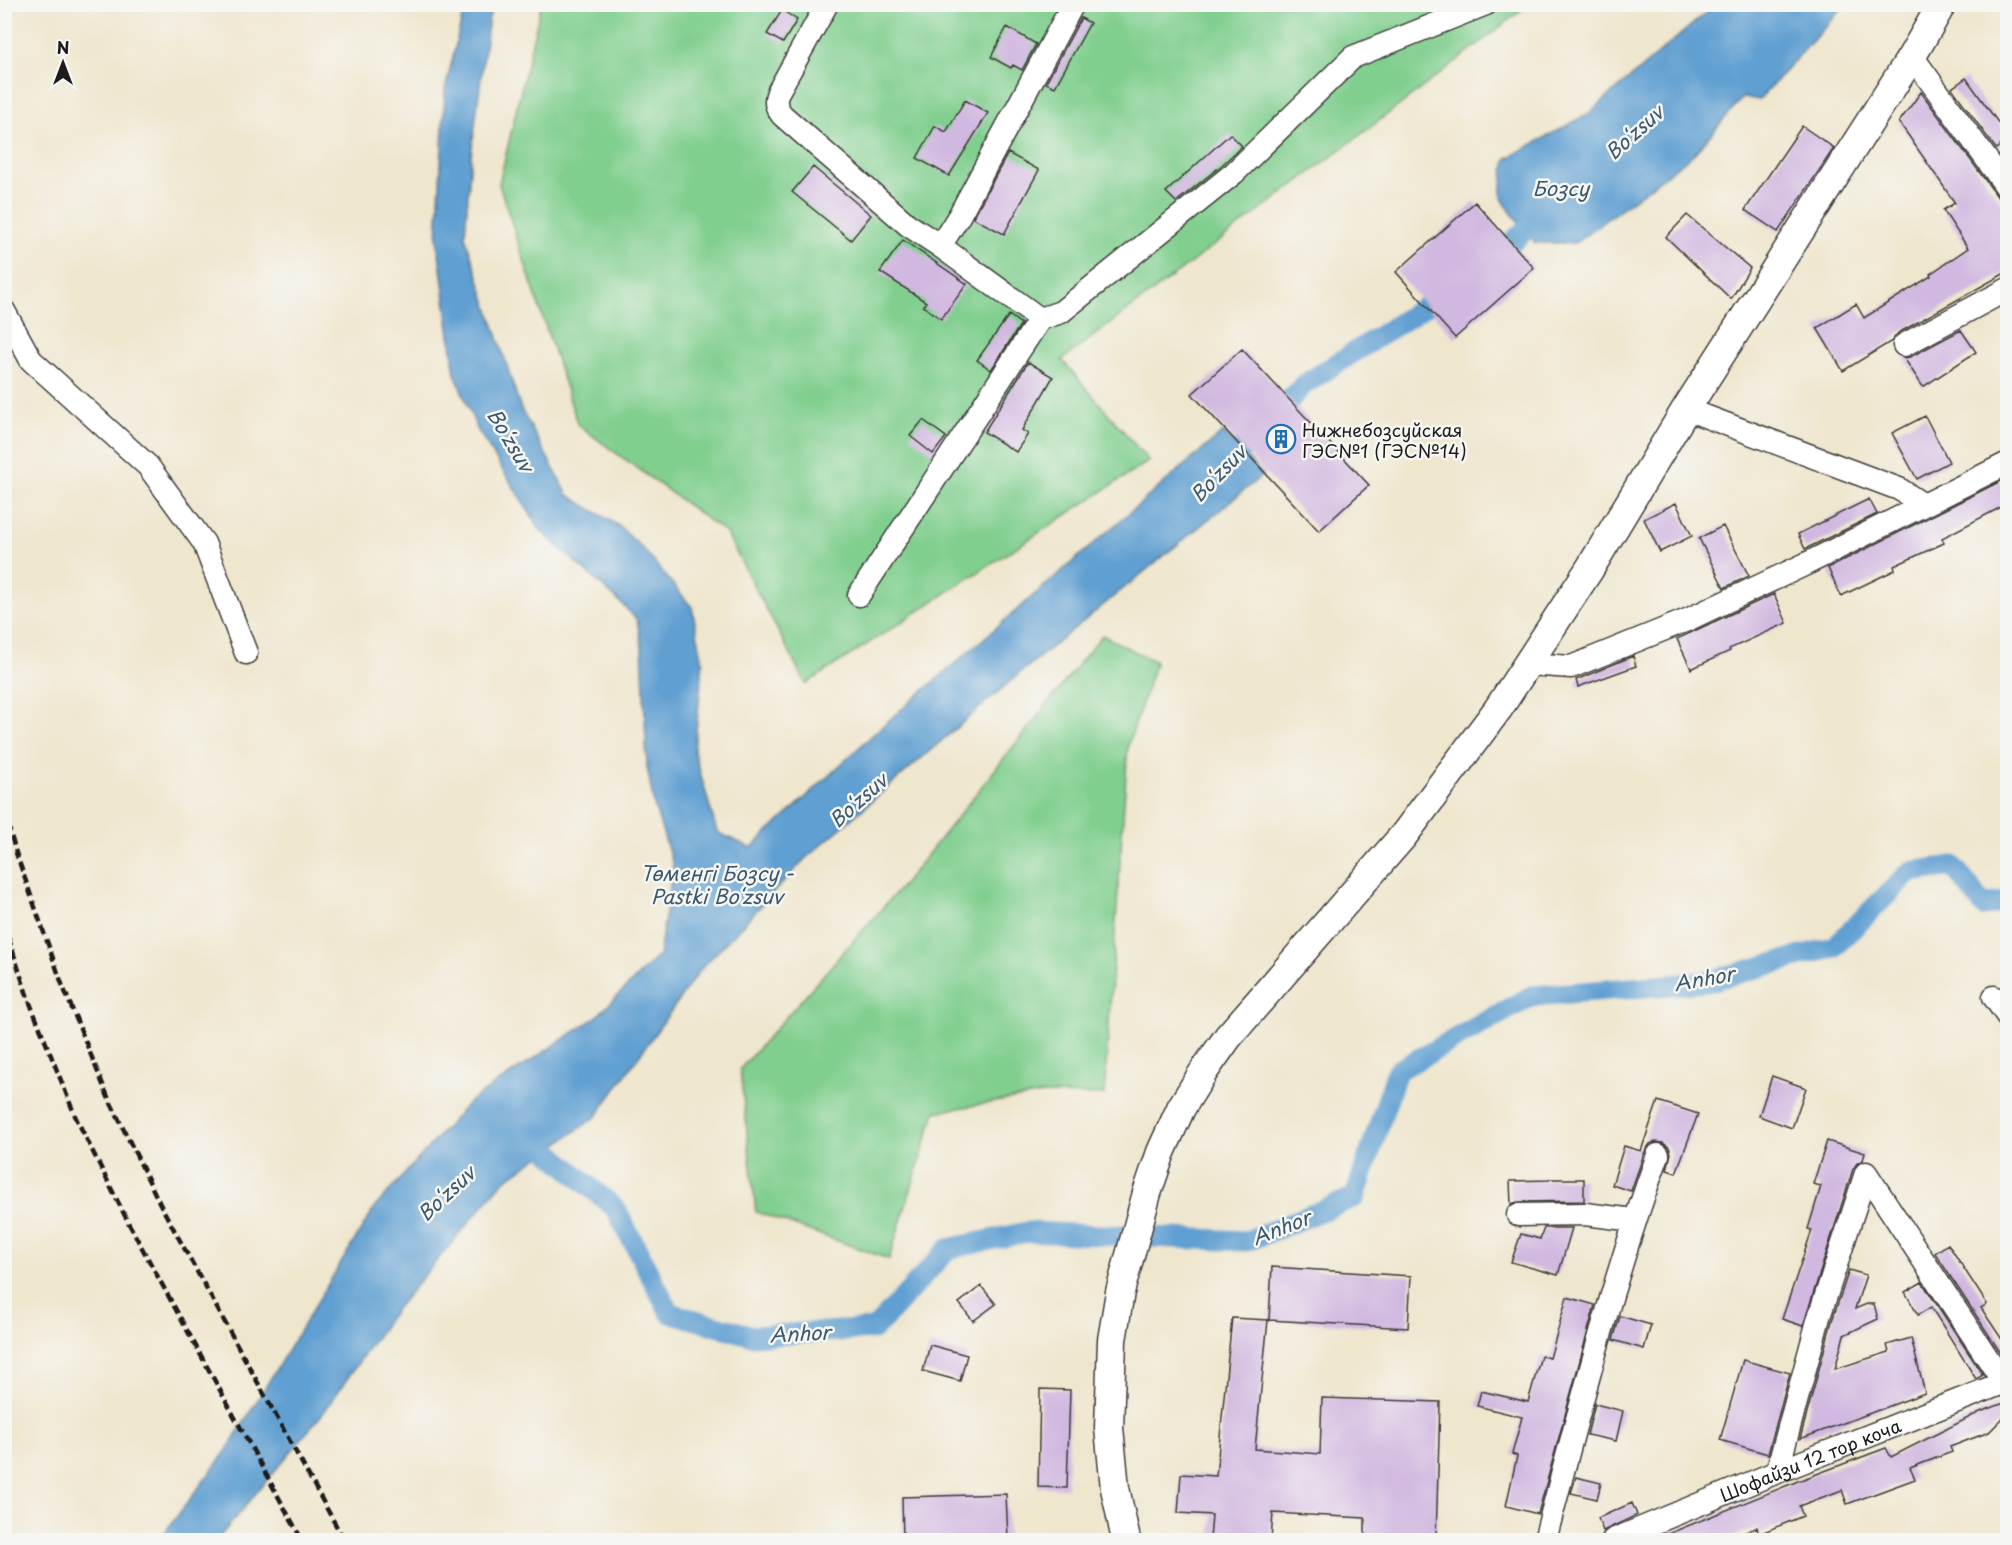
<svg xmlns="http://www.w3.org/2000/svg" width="2012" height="1545" font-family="'Playpen Sans',sans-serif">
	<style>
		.green { fill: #81cf8f; stroke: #4e7656; stroke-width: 1.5 }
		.water { fill: #5e9fd1; stroke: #3d5e76; stroke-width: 1.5 }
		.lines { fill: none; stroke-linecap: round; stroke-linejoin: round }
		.canal { stroke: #5e9fd1; stroke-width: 21 }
		.building { fill: #d1b8e0 }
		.minor-casing { stroke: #3c3a37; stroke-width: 25 }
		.major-casing { stroke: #3c3a37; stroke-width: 31 }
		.minor { stroke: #fff; stroke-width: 22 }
		.major { stroke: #fff; stroke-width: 28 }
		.rail { stroke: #1c1c1c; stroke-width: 4.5; stroke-dasharray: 9 4.5; stroke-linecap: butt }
		.labels { text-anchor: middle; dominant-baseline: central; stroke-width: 5; stroke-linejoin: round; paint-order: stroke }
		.poi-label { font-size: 18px; fill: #1c1c1c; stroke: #f6f6f2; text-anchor: start }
		.street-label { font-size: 18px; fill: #1c1c1c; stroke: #f6f6f2 }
		.water-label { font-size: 20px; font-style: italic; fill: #3a576d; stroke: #f6f6f2 }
	</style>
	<rect width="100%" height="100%" fill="#f6f6f2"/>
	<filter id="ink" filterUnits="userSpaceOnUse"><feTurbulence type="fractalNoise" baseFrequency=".0167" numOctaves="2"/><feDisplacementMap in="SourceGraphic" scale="12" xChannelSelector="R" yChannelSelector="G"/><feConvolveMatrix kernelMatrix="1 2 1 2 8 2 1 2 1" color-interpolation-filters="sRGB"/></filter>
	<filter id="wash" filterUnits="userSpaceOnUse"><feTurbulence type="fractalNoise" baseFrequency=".008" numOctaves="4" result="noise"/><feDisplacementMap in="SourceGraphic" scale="24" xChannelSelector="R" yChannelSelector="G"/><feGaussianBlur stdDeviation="1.35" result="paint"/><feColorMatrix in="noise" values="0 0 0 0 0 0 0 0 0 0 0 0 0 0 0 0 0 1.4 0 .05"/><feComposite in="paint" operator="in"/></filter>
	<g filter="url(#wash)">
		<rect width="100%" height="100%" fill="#efe6ce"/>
		<!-- green -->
		<path class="green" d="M 541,5 L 1528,5 L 1409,98 L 1062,360 L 1149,461 L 806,684 L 726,533 L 578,425 L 499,184 Z
			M 1102,635 L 1156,662 L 1128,745 L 1104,1095 L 1043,1094 L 935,1112 L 889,1259 L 756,1212 L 740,1069 L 909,878 Z"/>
		<!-- water -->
		<path class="water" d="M 1716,4 L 1845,5 L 1759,100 L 1743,97 L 1694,154 L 1575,243 L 1535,243 C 1528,231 1505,209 1502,197 C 1500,189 1505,168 1506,159 L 1588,114 Z
			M 465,5 L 495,5 L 489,17 L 471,156 L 465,236 L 521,409 L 568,495 L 619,526 L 643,549 L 692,607 L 703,662 L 694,751 L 717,832 L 751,848 L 880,728 L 1223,432 L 1263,475 L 1020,673 L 805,859 L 700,970 L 596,1117 L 504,1181 L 395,1310 L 324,1412 L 217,1540 L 159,1540 L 227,1450 L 375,1207 L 469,1102 L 596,1017 L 659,955 L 673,865 L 654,805 L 647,767 L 642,646 L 637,620 L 621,603 L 541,531 L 477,429 L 455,374 L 437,238 L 445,90 Z"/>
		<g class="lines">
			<!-- canal -->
			<path class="canal" d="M 1491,260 L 1547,212
				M 1220,471 L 1305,384 L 1449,291
				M 527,1133 L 616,1209 L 670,1313 L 753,1336 L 874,1329 L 948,1249 L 1027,1232 L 1247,1241 L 1355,1197 L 1397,1071 L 1532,996 L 1706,982 L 1834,947 L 1910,872 L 1953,866 L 1984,906 L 2008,900"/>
		</g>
		<g id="blocks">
			<!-- building -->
			<path class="building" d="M 782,10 L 797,20 L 783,43 L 767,34 Z
				M 1081,18 L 1090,23 L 1055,87 L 1046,83 Z
				M 1007,27 L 1036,44 L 1022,70 L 1013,65 L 1011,68 L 991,57 Z
				M 1966,78 L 2007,135 L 2007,140 L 1996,149 L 1952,88 Z
				M 1921,92 L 2007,210 L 2007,272 L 1898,333 L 1892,341 L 1843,371 L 1817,328 L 1856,304 L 1864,318 L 1931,276 L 1930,274 L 1968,248 L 1943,210 L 1955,203 L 1899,122 Z
				M 965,100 L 988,113 L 949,176 L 917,158 L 935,126 L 946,132 Z
				M 1802,126 L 1834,148 L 1778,232 L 1745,210 Z
				M 1230,134 L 1242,146 L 1222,165 L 1176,202 L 1166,192 Z
				M 1008,153 L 1039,170 L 1004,234 L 973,218 Z
				M 813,167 L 871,215 L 851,240 L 792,192 Z
				M 1475,202 L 1534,268 L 1455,338 L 1396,272 Z
				M 1687,215 L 1750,268 L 1731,299 L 1666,237 Z
				M 903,240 L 967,284 L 941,319 L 923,306 L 926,302 L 880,272 Z
				M 1009,315 L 1021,324 L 991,370 L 977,360 Z
				M 1961,330 L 1976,352 L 1923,387 L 1904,358 L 1910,357 Z
				M 1242,349 L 1369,485 L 1319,531 L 1192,394 Z
				M 1028,362 L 1053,377 L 1022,430 L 1028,434 L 1016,452 L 984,432 Z
				M 1925,416 L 1949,462 L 1917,479 L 1892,433 Z
				M 923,420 L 946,437 L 933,454 L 910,436 Z
				M 2007,478 L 2007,504 L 1942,538 L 1944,543 L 1894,566 L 1895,570 L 1841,596 L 1828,568 Z
				M 1869,499 L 1877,514 L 1805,549 L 1798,534 Z
				M 1676,503 L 1692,536 L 1660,552 L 1644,519 Z
				M 1723,526 L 1749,576 L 1724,588 L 1699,538 Z
				M 1774,594 L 1787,623 L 1729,649 L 1730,651 L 1691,669 L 1677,639 Z
				M 1633,656 L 1636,666 L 1578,687 L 1576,680 Z
				M 1772,1076 L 1806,1088 L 1792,1128 L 1759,1116 Z
				M 1658,1101 L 1698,1114 L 1676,1173 L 1667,1170 L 1671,1153 L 1669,1147 L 1663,1143 L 1656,1142 L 1650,1144 L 1645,1151 L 1631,1191 L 1612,1185 L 1624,1146 L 1641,1151 Z
				M 1827,1141 L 1865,1153 L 1863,1160 L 1857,1163 L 1853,1169 L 1803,1326 L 1782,1319 L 1812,1230 L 1808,1229 L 1821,1186 L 1813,1184 Z
				M 1549,1179 L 1584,1179 L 1584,1201 L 1518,1202 L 1511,1204 L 1510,1181 L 1549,1180 Z
				M 1544,1228 L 1572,1228 L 1558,1275 L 1511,1262 L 1521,1234 L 1540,1239 Z
				M 1948,1244 L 1987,1304 L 1981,1308 L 2007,1347 L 2007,1360 L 2006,1361 L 1935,1253 Z
				M 1272,1267 L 1411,1276 L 1408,1328 L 1269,1320 Z
				M 1849,1270 L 1866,1275 L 1855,1309 L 1867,1304 L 1874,1304 L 1878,1319 L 1844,1335 L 1835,1369 L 1889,1352 L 1887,1345 L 1911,1338 L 1925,1393 L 1800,1439 L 1832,1321 Z
				M 1922,1282 L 1983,1375 L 1976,1379 L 1931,1307 L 1918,1315 L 1905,1292 Z
				M 981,1286 L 996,1304 L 973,1321 L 959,1303 Z
				M 1567,1297 L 1595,1305 L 1538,1514 L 1506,1506 L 1517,1456 L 1512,1454 L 1522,1417 L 1477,1406 L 1481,1391 L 1528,1402 L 1541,1356 L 1550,1358 Z
				M 1620,1316 L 1651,1325 L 1644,1349 L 1613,1340 Z
				M 1232,1318 L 1268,1320 L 1255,1449 L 1320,1454 L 1322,1398 L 1440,1402 L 1436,1540 L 1365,1540 L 1365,1518 L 1273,1513 L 1271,1540 L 1210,1540 L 1212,1515 L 1178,1513 L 1181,1474 L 1216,1476 Z
				M 930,1345 L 967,1355 L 960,1381 L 923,1371 Z
				M 1743,1360 L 1790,1373 L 1768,1454 L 1720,1440 Z
				M 1040,1389 L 1070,1390 L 1067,1488 L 1038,1487 Z
				M 2007,1402 L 2007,1414 L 1989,1432 L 1950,1447 L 1952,1452 L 1910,1468 L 1915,1479 L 1847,1504 L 1842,1490 L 1799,1506 L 1803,1516 L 1759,1534 L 1757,1527 L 1726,1540 L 1653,1540 L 1798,1481 L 1886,1448 L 1891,1457 L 1980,1412 Z
				M 1595,1404 L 1623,1411 L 1616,1441 L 1587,1435 Z
				M 1576,1477 L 1601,1483 L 1597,1499 L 1571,1493 Z
				M 1006,1494 L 1008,1540 L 903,1540 L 902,1497 Z
				M 1632,1503 L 1637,1515 L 1603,1531 L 1598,1518 Z"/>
		</g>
	</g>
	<g filter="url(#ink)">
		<use href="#blocks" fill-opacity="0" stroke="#3c3a37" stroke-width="1.5"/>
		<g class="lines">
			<!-- minor casing -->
			<g class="minor-casing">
				<g id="minor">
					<path d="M 827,4 L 778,92 C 774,102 776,107 782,115 L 908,225 L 940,246 L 1040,319"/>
					<path d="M 1912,56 L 2008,189"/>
					<path d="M 940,246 L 959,216 L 1073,4"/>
					<path d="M 4,311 L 31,360 L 148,466 L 204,543 L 246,653"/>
					<path d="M 1904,345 L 2008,289"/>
					<path d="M 1686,409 L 1899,489 L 1922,504"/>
					<path d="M 859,595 L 1040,319 L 1061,312 L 1234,173 L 1353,57 L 1486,4"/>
					<path d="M 1528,664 L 1571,667 L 1687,620 L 1806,564 L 2008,463"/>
					<path d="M 1994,997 L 2008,1017"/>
					<path d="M 1518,1215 L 1585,1214 L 1634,1220"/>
					<path d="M 1777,1472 L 1819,1317 L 1866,1173 L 2004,1383"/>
					<path d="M 1545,1540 C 1579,1411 1612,1281 1658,1155"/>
					<path id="s1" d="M 1613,1540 L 1777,1472 L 2008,1381"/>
				</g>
			</g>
			<!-- major casing -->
			<g class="major-casing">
				<path id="major" d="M 1126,1540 L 1115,1488 L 1109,1428 L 1112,1340 L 1120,1292 L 1147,1193 L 1161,1152 L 1181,1108 L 1204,1071 L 1228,1037 L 1404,835 L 1498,709 L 1589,570 L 1686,409 L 1912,56 L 1942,4"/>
			</g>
			<!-- minor -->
			<use href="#minor" class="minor"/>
			<!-- major -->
			<use href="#major" class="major"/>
			<!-- rail -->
			<path class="rail" d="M 4,811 L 16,853 L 62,984 L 108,1097 L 160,1204 L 344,1540
				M 4,924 L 28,998 L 76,1118 L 129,1224 L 302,1540"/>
		</g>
	</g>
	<!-- icons -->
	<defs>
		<g id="building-ring" transform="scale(1.5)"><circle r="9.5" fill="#f6f6f2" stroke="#1f6fb2" stroke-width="1.5"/><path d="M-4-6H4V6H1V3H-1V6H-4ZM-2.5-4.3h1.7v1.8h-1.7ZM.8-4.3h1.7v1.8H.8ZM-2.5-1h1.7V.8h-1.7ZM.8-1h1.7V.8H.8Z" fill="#1f6fb2"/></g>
	</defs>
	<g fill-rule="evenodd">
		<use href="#building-ring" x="1281" y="439"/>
	</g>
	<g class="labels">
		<!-- poi labels -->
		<g class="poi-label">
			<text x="1302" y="429">Нижнебозсуйская<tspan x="1302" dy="21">ГЭС№1 (ГЭС№14)</tspan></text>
		</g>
		<!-- street labels -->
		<g class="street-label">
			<text stroke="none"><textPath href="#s1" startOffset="213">Шофайзи 12 тор коча</textPath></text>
		</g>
		<!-- water labels -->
		<g class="water-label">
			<text transform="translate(1634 132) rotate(-42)">Boʻzsuv</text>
			<text x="1561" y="188">Бозсу</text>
			<text transform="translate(511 440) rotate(59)">Boʻzsuv</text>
			<text transform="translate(1218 473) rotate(-46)">Boʻzsuv</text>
			<text transform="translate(858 800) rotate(-42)">Boʻzsuv</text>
			<text x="717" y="873">Төменгі Бозсу -<tspan x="717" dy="23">Pastki Boʻzsuv</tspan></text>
			<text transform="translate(1704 978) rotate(-10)">Anhor</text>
			<text transform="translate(446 1193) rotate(-43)">Boʻzsuv</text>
			<text transform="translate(1281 1227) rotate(-21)">Anhor</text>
			<text transform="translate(800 1333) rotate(-3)">Anhor</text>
		</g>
	</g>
	<!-- margin -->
	<rect width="2012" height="1545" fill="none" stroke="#f6f6f2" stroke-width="24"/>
	<!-- north arrow -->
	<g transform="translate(63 63)" stroke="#f6f6f2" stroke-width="4.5" paint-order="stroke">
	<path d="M0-4.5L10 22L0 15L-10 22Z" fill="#1c1c1c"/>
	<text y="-9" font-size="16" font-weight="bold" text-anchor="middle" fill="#1c1c1c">N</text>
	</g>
</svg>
